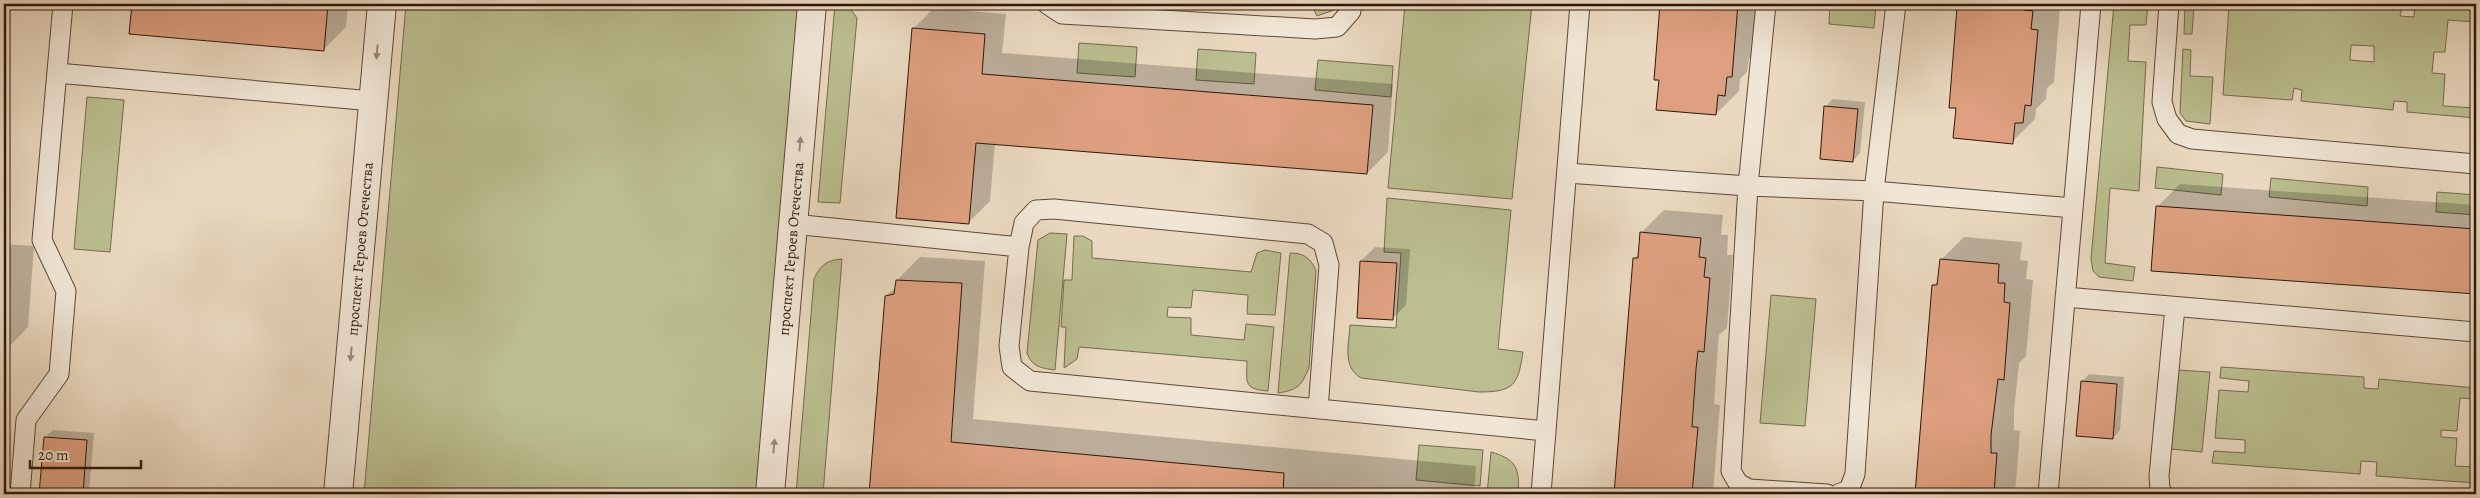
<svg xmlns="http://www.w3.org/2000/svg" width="2480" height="498" font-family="Alegreya,serif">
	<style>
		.green { fill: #bbbe90; stroke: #766a4e; fill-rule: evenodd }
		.shadow { fill: #0003 }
		.building { fill: #dea080; stroke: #30170b }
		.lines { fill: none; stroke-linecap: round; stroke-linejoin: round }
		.lane-casing { stroke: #5e4838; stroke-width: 21 }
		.street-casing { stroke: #5e4838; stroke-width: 30 }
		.lane { stroke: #f1e6d6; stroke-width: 19 }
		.street { stroke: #f1e6d6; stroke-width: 28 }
		.oneway { fill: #9a897b }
		.labels { text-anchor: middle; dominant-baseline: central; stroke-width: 4; stroke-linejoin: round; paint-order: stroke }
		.street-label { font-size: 15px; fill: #30170b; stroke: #f1e6d6 }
	</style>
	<rect width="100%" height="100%" fill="#ead9c0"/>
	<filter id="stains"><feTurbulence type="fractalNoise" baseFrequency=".004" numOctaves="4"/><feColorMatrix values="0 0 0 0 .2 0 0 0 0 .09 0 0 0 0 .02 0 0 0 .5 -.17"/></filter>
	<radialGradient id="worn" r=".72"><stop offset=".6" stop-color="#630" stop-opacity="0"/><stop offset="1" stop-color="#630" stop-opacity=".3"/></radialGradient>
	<!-- green -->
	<path class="green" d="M 406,4 L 799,4 L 756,494 L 364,494 Z
		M 835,4 L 847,4 L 857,18 L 840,203 L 818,202 Z
		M 1311,4 L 1336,4 L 1334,10 L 1317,16 Z
		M 1405,4 L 1532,4 L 1512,199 L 1388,188 Z
		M 1830,4 L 1876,4 L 1874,28 L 1829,24 Z
		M 2114,4 L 2148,4 L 2146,25 L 2130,25 L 2128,61 L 2146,62 L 2139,191 L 2110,188 L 2105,263 L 2135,267 L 2133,281 L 2099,277 L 2093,271 L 2091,259 Z
		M 2185,4 L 2219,4 L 2219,8 L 2194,6 L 2192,34 L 2184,34 Z
		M 2229,4 L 2403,4 L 2400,16 L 2414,17 L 2415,4 L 2476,8 L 2476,22 L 2448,20 L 2445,52 L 2434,52 L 2432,73 L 2445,74 L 2443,106 L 2476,108 L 2476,118 L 2407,112 L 2407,102 L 2394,101 L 2393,110 L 2301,101 L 2302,90 L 2294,88 L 2292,100 L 2223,95 ZM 2351,45 L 2374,46 L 2374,62 L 2350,60 Z
		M 1079,43 L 1137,47 L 1135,77 L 1077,73 Z
		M 1198,49 L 1256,53 L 1254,84 L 1196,80 Z
		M 2183,49 L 2191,50 L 2190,76 L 2213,77 L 2210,124 L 2186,121 L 2180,113 Z
		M 1318,60 L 1393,66 L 1391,97 L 1315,90 Z
		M 87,97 L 124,100 L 110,252 L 74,249 Z
		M 2157,167 L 2223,174 L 2221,195 L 2155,188 Z
		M 2271,178 L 2368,187 L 2367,206 L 2269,197 Z
		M 2437,192 L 2476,195 L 2476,215 L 2436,212 Z
		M 1387,198 L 1511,210 L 1498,349 L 1523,352 C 1518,385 1514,392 1479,392 L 1361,378 C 1342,367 1349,344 1350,325 L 1396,328 L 1401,253 L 1384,252 Z
		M 1050,233 L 1067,234 L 1055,370 C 1041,368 1032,367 1027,353 L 1038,240 Z
		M 1074,236 L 1083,236 L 1092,241 L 1092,258 L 1251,272 L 1257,253 L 1265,250 L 1281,253 L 1275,315 L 1247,314 L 1248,295 L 1193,290 L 1191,308 L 1168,307 L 1167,317 L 1191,318 L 1191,335 L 1244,340 L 1246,324 L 1274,327 L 1268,391 C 1242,389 1247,381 1247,361 L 1079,347 L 1077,359 L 1064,368 L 1066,327 L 1061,327 L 1064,280 L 1072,280 Z
		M 1290,253 C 1304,253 1310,258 1316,270 L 1309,368 C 1301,386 1298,390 1278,393 Z
		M 842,259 L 823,494 L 796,494 L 814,279 C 820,266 826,260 842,259 Z
		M 1771,295 L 1816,299 L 1805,426 L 1760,423 Z
		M 2221,367 L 2364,377 L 2364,388 L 2378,389 L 2379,379 L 2476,388 L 2476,399 L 2460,398 L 2457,431 L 2441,430 L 2441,437 L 2457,438 L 2455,466 L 2476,467 L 2476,483 L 2376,476 L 2377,462 L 2361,461 L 2360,474 L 2212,463 L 2214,451 L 2245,453 L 2245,440 L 2215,438 L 2219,390 L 2248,392 L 2249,381 L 2220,378 Z
		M 2177,370 L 2210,372 L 2202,452 L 2171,449 Z
		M 1419,445 L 1483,450 L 1480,486 L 1416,480 Z
		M 1491,452 C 1516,459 1520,468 1518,494 L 1487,494 Z"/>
	<!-- shadow -->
	<path class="shadow" d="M 133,4 L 348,4 L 346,27 L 323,50 L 130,33 Z
		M 1661,4 L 1759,4 L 1755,53 L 1749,59 L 1747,72 L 1740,79 L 1739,91 L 1716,114 L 1661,79 L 1655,78 Z
		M 1959,4 L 2054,4 L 2054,7 L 2060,7 L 2054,82 L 2047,88 L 2046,99 L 2036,109 L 2035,119 L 2012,142 L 1957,107 L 1950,106 Z
		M 934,8 L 1006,14 L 1002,53 L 1393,84 L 1388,152 L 1367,173 L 995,143 L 990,201 L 969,222 L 913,29 Z
		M 1833,99 L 1865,102 L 1860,153 L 1853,161 L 1821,158 L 1826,106 Z
		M 2180,184 L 2476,205 L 2476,293 L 2153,270 L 2157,207 Z
		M 1664,210 L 1723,215 L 1721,235 L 1728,235 L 1727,255 L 1733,255 L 1727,328 L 1719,335 L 1718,345 L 1714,404 L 1720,405 L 1713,494 L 1615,494 L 1635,258 L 1639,253 L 1641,233 Z
		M 1964,237 L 2022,242 L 2020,260 L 2028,261 L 2026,279 L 2033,280 L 2026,356 L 2019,363 L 2014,411 L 2014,430 L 2020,431 L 2015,494 L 1916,494 L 1934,285 L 1939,280 L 1941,260 Z
		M 4,244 L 34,246 L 28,327 L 5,351 Z
		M 1375,247 L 1410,249 L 1406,305 L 1392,319 L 1361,261 Z
		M 920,257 L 985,261 L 973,419 L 1476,466 L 1474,494 L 870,494 L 886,296 L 896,287 L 897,280 Z
		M 2089,374 L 2124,377 L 2120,430 L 2113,438 L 2082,382 Z
		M 53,430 L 94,433 L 89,492 L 87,494 L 40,494 L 45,437 Z"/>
	<!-- building -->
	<path class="building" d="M 132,4 L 328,4 L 324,51 L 129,34 Z
		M 1660,4 L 1738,4 L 1732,77 L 1727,77 L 1725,96 L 1718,95 L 1716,115 L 1656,110 L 1659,80 L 1654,80 Z
		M 1965,4 L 2024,4 L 2024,10 L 2033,11 L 2031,29 L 2038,30 L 2031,106 L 2025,105 L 2023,123 L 2015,123 L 2013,144 L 1953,138 L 1956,108 L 1949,108 L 1957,7 L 1964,7 Z
		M 912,28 L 985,34 L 982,74 L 1373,105 L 1367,174 L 976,143 L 969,224 L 896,218 Z
		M 1824,106 L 1858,109 L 1853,162 L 1820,159 Z
		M 2156,206 L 2476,229 L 2476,294 L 2151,271 Z
		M 1640,232 L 1701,238 L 1699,257 L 1706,258 L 1704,277 L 1710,278 L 1704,352 L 1698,351 L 1696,369 L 1692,427 L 1698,427 L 1692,494 L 1614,494 L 1633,258 L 1638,258 Z
		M 1940,259 L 1999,264 L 1998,283 L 2005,283 L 2004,302 L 2010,303 L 2004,380 L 1998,379 L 1991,435 L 1991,453 L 1997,453 L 1994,494 L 1915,494 L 1932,285 L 1937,285 Z
		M 1360,261 L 1397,263 L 1393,320 L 1357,318 Z
		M 896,280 L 962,283 L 951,442 L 1284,473 L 1283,494 L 869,494 L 885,296 L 894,294 Z
		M 2081,381 L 2117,384 L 2113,439 L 2076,436 Z
		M 44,437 L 87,440 L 83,494 L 39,494 Z"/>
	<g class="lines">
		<!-- lane casing -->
		<g class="lane-casing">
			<path id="lane" d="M 1047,4 L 1062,14 L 1315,29 L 1337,27 L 1351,11 L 1351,4
				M 1766,4 L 1748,186 L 1731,471 L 1738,483 L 1749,489 L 1827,494
				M 2169,4 L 2162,102 L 2167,119 L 2178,134 L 2192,139 L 2476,164
				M 57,73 L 373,101
				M 1567,173 L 1748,186 L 1874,191 L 2073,208
				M 793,224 L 1019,247 L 1024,223 L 1036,210 L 1054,209 L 1308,234 L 1323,243 L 1329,265 L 1318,409
				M 1019,247 L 1009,346 L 1012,367 L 1030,381 L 1546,431
				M 2065,297 L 2476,332
				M 20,494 L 26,420 L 59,374 L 66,291 L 42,240 L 63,4
				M 1541,494 L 1580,4
				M 1838,494 L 1849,490 L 1855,474 L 1874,191 L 1896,4
				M 2048,494 L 2091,4
				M 2163,494 L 2160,489 L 2159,476 L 2175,307"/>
		</g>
		<!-- street casing -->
		<g class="street-casing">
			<g id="street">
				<path id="s1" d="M 338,494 L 382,4"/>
				<path id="s2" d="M 770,494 L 812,4"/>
			</g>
		</g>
		<!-- lane -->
		<use href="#lane" class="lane"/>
		<!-- street -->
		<use href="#street" class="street"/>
	</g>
	<!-- one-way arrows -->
	<defs><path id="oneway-solid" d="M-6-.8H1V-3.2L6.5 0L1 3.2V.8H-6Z" transform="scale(1.25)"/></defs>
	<g class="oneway">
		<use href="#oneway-solid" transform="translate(377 52) rotate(95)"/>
		<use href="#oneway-solid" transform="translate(800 144) rotate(-85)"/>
		<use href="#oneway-solid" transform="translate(351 354) rotate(95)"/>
		<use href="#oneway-solid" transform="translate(774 446) rotate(-85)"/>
	</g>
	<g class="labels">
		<!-- street labels -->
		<g class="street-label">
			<text stroke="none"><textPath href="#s1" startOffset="246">проспект Героев Отечества</textPath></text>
			<text stroke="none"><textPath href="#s2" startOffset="246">проспект Героев Отечества</textPath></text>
		</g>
	</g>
	<!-- margin -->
	<rect width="2480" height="498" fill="none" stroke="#ead9c0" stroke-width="20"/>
	<rect x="5" y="5" width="2470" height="488" fill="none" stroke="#30170b" stroke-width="2.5"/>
	<rect x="10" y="10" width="2460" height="478" fill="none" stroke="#30170b"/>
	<!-- scale -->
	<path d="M30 460v8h111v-8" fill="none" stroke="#30170b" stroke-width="2.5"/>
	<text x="38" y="460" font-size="15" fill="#30170b" stroke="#f1e6d6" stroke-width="4" paint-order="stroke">20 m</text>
	<rect width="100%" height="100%" filter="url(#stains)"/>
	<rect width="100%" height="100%" fill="url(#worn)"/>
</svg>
